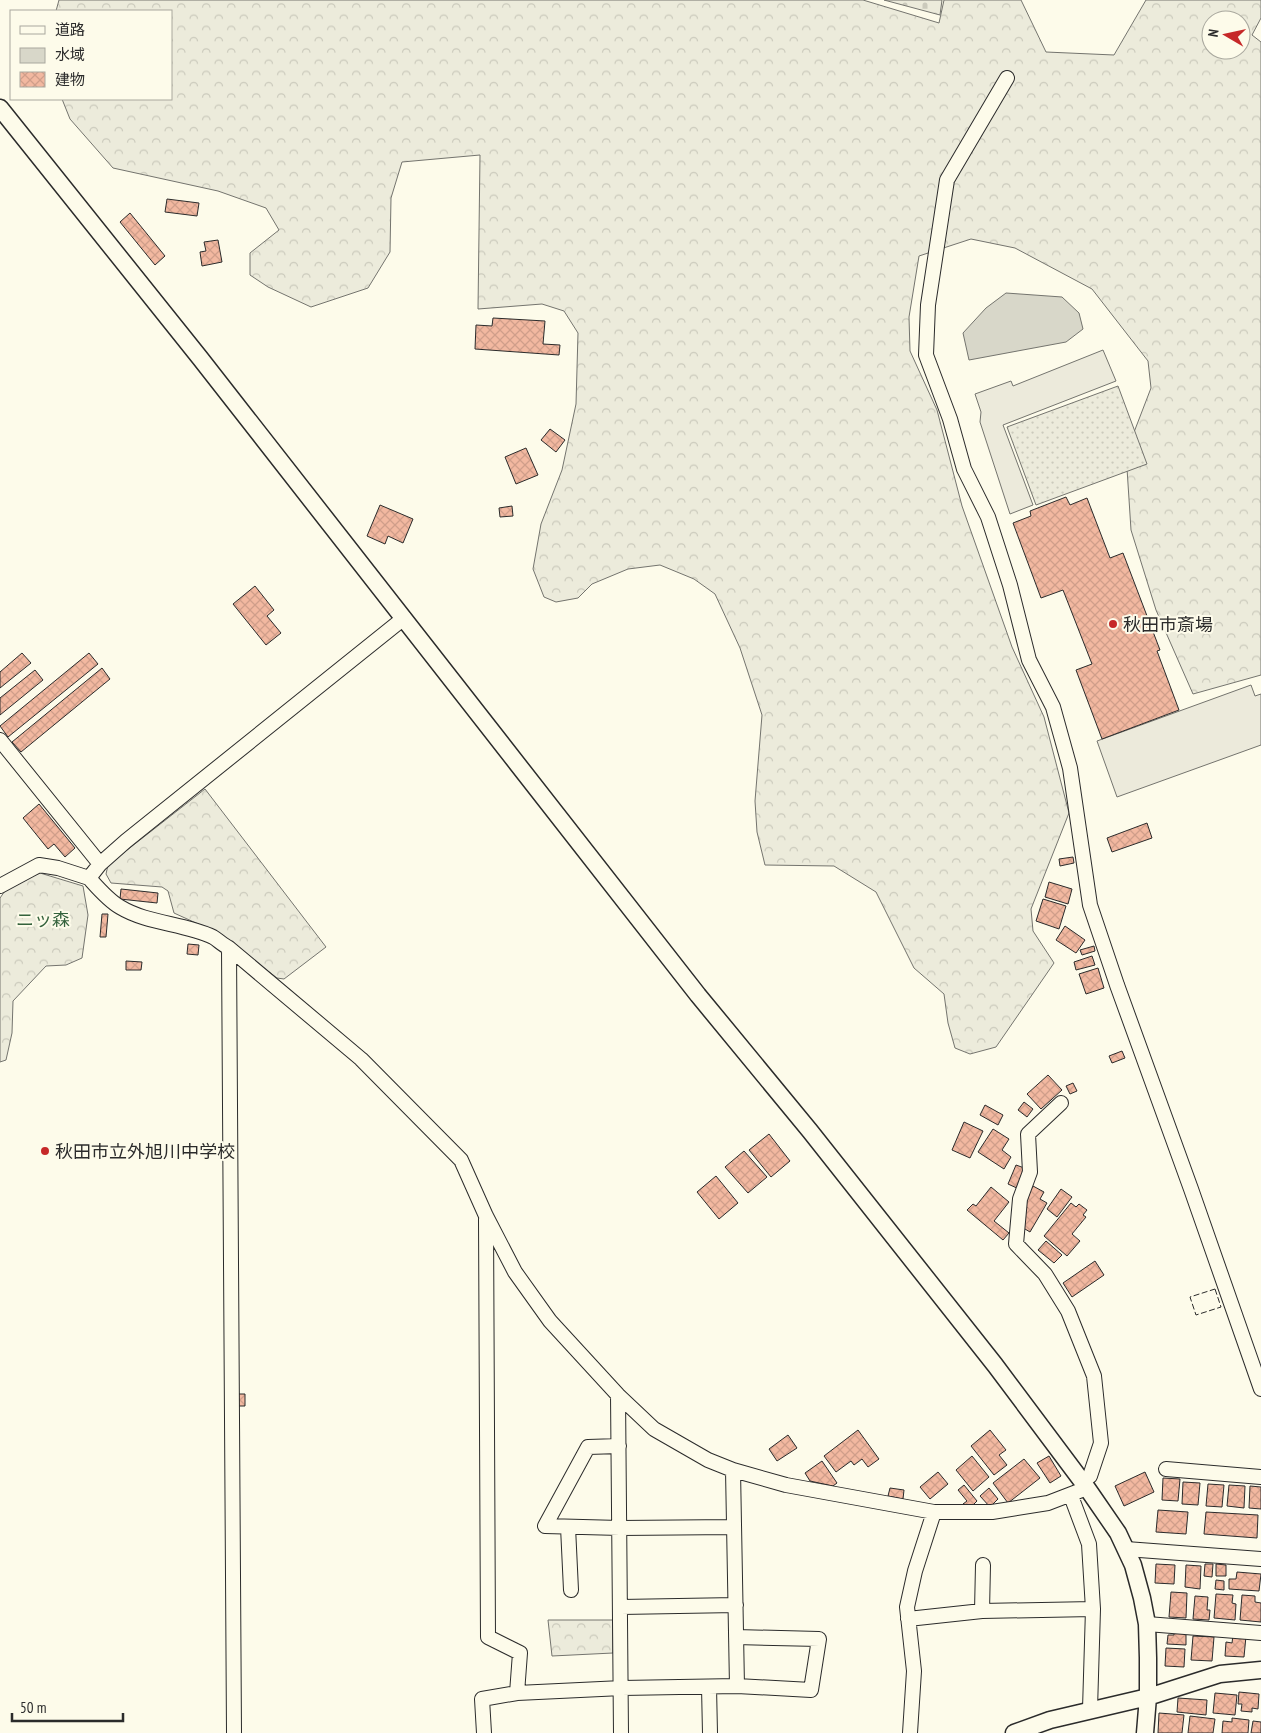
<svg xmlns="http://www.w3.org/2000/svg" width="1261" height="1733" font-family="'PT Sans Narrow','Noto Sans JP',sans-serif">
	<style>
		.forest { fill: url(#forest-crowns); stroke: #74746e; fill-rule: evenodd }
		.cemetery { fill: url(#cemetery-stones); stroke: #74746e }
		.garden { fill: url(#garden-dots); stroke: #74746e }
		.parking { fill: #eceadb; stroke: #74746e }
		.water { fill: #d8d7c9; stroke: #74746e }
		.building { fill: url(#building-cross-hatch); stroke: #2b2b2b }
		.lines { fill: none; stroke-linecap: round; stroke-linejoin: round }
		.minor-casing { stroke: #2b2b2b; stroke-width: 16 }
		.tertiary-casing { stroke: #2b2b2b; stroke-width: 19 }
		.minor { stroke: #fdfbea; stroke-width: 14 }
		.tertiary { stroke: #fdfbea; stroke-width: 16 }
		.fence { stroke: #2b2b2b; stroke-width: 1; stroke-dasharray: 6 2.5; stroke-linecap: butt }
		.poi-dot { fill: #c62828; stroke: #fdfbea; stroke-width: 2 }
		.labels { text-anchor: middle; dominant-baseline: central; stroke-width: 4; stroke-linejoin: round; paint-order: stroke }
		.poi-label { font-size: 18px; fill: #2b2b2b; stroke: #fdfbea; text-anchor: start }
		.park-label { font-size: 18px; fill: #34623c; stroke: #fdfbea }
	</style>
	<defs>
		<pattern id="forest-crowns" width="20" height="18" patternUnits="userSpaceOnUse" patternTransform="scale(1.25)"><rect width="20" height="18" fill="#ecebdb"/><path d="M2 6a3 3 0 1 1 6 0M12 15a3 3 0 1 1 6 0" fill="none" stroke="#cbcabc"/></pattern>
		<pattern id="cemetery-stones" width="16" height="16" patternUnits="userSpaceOnUse" patternTransform="scale(1.25)"><rect width="16" height="16" fill="#ecebdb"/><path d="M2 7V4a2 2 0 0 1 4 0v3zM10 15v-3a2 2 0 0 1 4 0v3z" fill="#cbcabc"/></pattern>
		<pattern id="garden-dots" width="8" height="8" patternUnits="userSpaceOnUse" patternTransform="scale(1.25)"><rect width="8" height="8" fill="#ecebdb"/><path d="M2 2h.1M6 6h.1" fill="none" stroke="#cbcabc" stroke-width="1.8" stroke-linecap="round"/></pattern>
		<pattern id="building-cross-hatch" width="8" height="8" patternUnits="userSpaceOnUse" patternTransform="scale(1.25)"><rect width="8" height="8" fill="#f2b8a0"/><path d="M0 0l8 8M0 8l8-8" fill="none" stroke="#d09e8a"/></pattern>
	</defs>
	<rect width="100%" height="100%" fill="#fdfbea"/>
	<!-- forest -->
	<path class="forest" d="M 59,0 L 863,0 L 939,23 L 944,0 L 1021,0 L 1046,52 L 1114,55 L 1146,0 L 1261,0 L 1261,18 L 1252,35 L 1261,42 L 1261,675 L 1193,694 L 1156,610 L 1131,530 L 1126,453 L 1151,388 L 1148,361 L 1092,289 L 1015,248 L 971,239 L 919,256 L 909,317 L 910,351 L 937,410 L 962,506 L 1012,647 L 1044,717 L 1069,813 L 1031,909 L 1033,931 L 1054,963 L 996,1047 L 970,1054 L 955,1048 L 948,1023 L 944,994 L 914,968 L 876,892 L 834,866 L 765,865 L 757,832 L 755,801 L 762,715 L 740,648 L 715,594 L 694,579 L 660,565 L 628,569 L 592,584 L 578,598 L 556,602 L 544,597 L 533,569 L 541,524 L 562,470 L 576,404 L 578,333 L 564,311 L 542,304 L 478,309 L 480,155 L 402,162 L 391,198 L 390,252 L 368,288 L 311,307 L 268,287 L 250,275 L 250,253 L 279,230 L 266,208 L 218,191 L 113,168 L 70,119 L 62,99 L 171,99 L 171,11 L 56,11 ZM 1211,20 L 1241,20 L 1241,50 L 1211,50 Z
		M 205,789 L 326,947 L 284,979 L 277,978 L 218,933 L 174,913 L 168,891 L 162,887 L 111,883 L 106,874 L 108,865 Z
		M 40,873 L 83,886 L 88,915 L 82,958 L 66,965 L 46,966 L 13,1001 L 12,1033 L 6,1060 L 0,1062 L 0,898 L 7,888 Z
		M 548,1620 L 613,1620 L 613,1653 L 552,1656 Z"/>
	<!-- cemetery -->
	<path class="cemetery" d="M 884,0 L 942,0 L 940,15 Z"/>
	<!-- garden -->
	<path class="garden" d="M 1118,386 L 1147,464 L 1036,505 L 1007,427 Z"/>
	<!-- parking -->
	<path class="parking" d="M 1103,350 L 1116,381 L 1003,425 L 1033,505 L 1010,514 L 980,422 L 981,412 L 975,394 L 1011,381 L 1013,386 Z
		M 1251,685 L 1255,696 L 1261,694 L 1261,745 L 1117,797 L 1097,741 Z"/>
	<!-- water -->
	<path class="water" d="M 1006,293 L 1062,297 L 1079,313 L 1083,329 L 1066,342 L 969,360 L 963,333 L 986,308 Z"/>
	<!-- building -->
	<path class="building" d="M 167,199 L 199,203 L 197,216 L 165,212 Z
		M 130,213 L 165,256 L 155,265 L 120,222 Z
		M 218,240 L 222,262 L 202,266 L 200,252 L 206,251 L 204,242 Z
		M 493,318 L 545,321 L 543,344 L 560,345 L 559,355 L 475,349 L 476,325 L 492,326 Z
		M 550,429 L 565,440 L 556,452 L 541,440 Z
		M 526,448 L 538,475 L 516,484 L 505,457 Z
		M 1066,497 L 1070,505 L 1087,498 L 1110,558 L 1123,553 L 1160,650 L 1157,651 L 1179,710 L 1102,739 L 1076,670 L 1092,664 L 1063,590 L 1041,598 L 1013,523 L 1031,516 L 1030,511 Z
		M 380,505 L 413,519 L 403,543 L 388,536 L 385,544 L 367,536 Z
		M 512,506 L 513,516 L 500,517 L 499,508 Z
		M 255,586 L 274,610 L 267,616 L 281,633 L 266,645 L 233,604 Z
		M 22,653 L 31,663 L 0,688 L 0,672 Z
		M 89,653 L 98,664 L 8,737 L 0,726 Z
		M 102,668 L 110,679 L 21,752 L 12,742 Z
		M 35,670 L 43,680 L 0,715 L 0,698 Z
		M 39,804 L 75,848 L 65,857 L 54,844 L 48,849 L 23,818 Z
		M 1147,823 L 1152,838 L 1112,852 L 1107,838 Z
		M 1073,857 L 1074,863 L 1060,866 L 1059,859 Z
		M 1049,882 L 1072,889 L 1068,904 L 1045,897 Z
		M 121,889 L 158,893 L 157,903 L 120,899 Z
		M 1043,899 L 1066,906 L 1059,929 L 1036,921 Z
		M 102,914 L 108,914 L 106,937 L 100,937 Z
		M 1065,926 L 1085,940 L 1076,953 L 1056,940 Z
		M 188,944 L 199,945 L 198,955 L 187,954 Z
		M 1094,946 L 1095,951 L 1082,955 L 1080,950 Z
		M 1092,956 L 1095,965 L 1076,970 L 1074,962 Z
		M 126,961 L 142,962 L 141,970 L 126,970 Z
		M 1098,968 L 1104,988 L 1086,994 L 1079,974 Z
		M 1122,1051 L 1125,1058 L 1112,1063 L 1109,1056 Z
		M 1048,1075 L 1062,1090 L 1041,1109 L 1027,1094 Z
		M 1073,1083 L 1077,1091 L 1070,1094 L 1066,1086 Z
		M 1024,1102 L 1033,1109 L 1027,1117 L 1018,1110 Z
		M 985,1105 L 1003,1115 L 998,1125 L 980,1115 Z
		M 964,1122 L 983,1131 L 970,1158 L 952,1150 Z
		M 993,1129 L 1009,1139 L 1002,1150 L 1011,1157 L 1004,1169 L 978,1152 Z
		M 769,1134 L 790,1161 L 771,1177 L 749,1150 Z
		M 744,1151 L 767,1177 L 748,1193 L 725,1167 Z
		M 1016,1165 L 1027,1169 L 1019,1189 L 1008,1184 Z
		M 716,1176 L 738,1203 L 719,1219 L 697,1192 Z
		M 1033,1186 L 1044,1192 L 1040,1199 L 1047,1203 L 1030,1232 L 1020,1226 L 1022,1216 L 1027,1207 L 1023,1204 Z
		M 991,1187 L 1009,1202 L 994,1221 L 1009,1233 L 1003,1240 L 967,1210 L 973,1204 L 976,1206 Z
		M 1061,1189 L 1072,1197 L 1057,1217 L 1047,1209 Z
		M 1071,1203 L 1076,1207 L 1079,1204 L 1087,1210 L 1083,1215 L 1086,1217 L 1072,1234 L 1080,1241 L 1067,1256 L 1044,1236 Z
		M 1046,1241 L 1062,1255 L 1054,1263 L 1038,1250 Z
		M 1095,1261 L 1104,1275 L 1072,1297 L 1063,1283 Z
		M 238,1394 L 245,1394 L 245,1406 L 238,1406 Z
		M 858,1430 L 879,1459 L 868,1467 L 862,1459 L 854,1465 L 851,1461 L 836,1472 L 824,1456 Z
		M 990,1430 L 1006,1450 L 999,1455 L 1007,1465 L 994,1475 L 971,1446 Z
		M 788,1435 L 797,1448 L 777,1461 L 769,1449 Z
		M 972,1456 L 989,1477 L 973,1491 L 956,1470 Z
		M 1049,1456 L 1061,1476 L 1050,1483 L 1037,1463 Z
		M 1024,1459 L 1040,1478 L 1008,1503 L 993,1483 Z
		M 822,1461 L 837,1483 L 833,1486 L 810,1481 L 805,1473 Z
		M 938,1472 L 948,1484 L 930,1499 L 920,1487 Z
		M 1145,1472 L 1154,1492 L 1124,1506 L 1115,1486 Z
		M 1163,1478 L 1180,1479 L 1178,1501 L 1162,1500 Z
		M 1183,1482 L 1200,1483 L 1198,1505 L 1182,1504 Z
		M 1208,1484 L 1224,1485 L 1222,1507 L 1206,1506 Z
		M 964,1485 L 977,1501 L 972,1506 L 963,1504 L 967,1501 L 958,1490 Z
		M 1229,1485 L 1245,1486 L 1244,1508 L 1227,1506 Z
		M 1250,1486 L 1261,1487 L 1261,1509 L 1249,1508 Z
		M 890,1488 L 904,1490 L 903,1499 L 888,1496 Z
		M 989,1488 L 998,1499 L 990,1507 L 980,1496 Z
		M 1158,1510 L 1188,1512 L 1186,1534 L 1156,1532 Z
		M 1206,1512 L 1258,1515 L 1257,1538 L 1204,1534 Z
		M 1156,1564 L 1175,1565 L 1174,1584 L 1155,1583 Z
		M 1205,1564 L 1213,1564 L 1212,1577 L 1204,1576 Z
		M 1216,1564 L 1226,1565 L 1226,1576 L 1216,1576 Z
		M 1186,1565 L 1201,1566 L 1200,1589 L 1185,1587 Z
		M 1237,1572 L 1261,1574 L 1259,1591 L 1229,1589 L 1229,1579 L 1236,1579 Z
		M 1216,1580 L 1224,1581 L 1224,1590 L 1215,1589 Z
		M 1171,1592 L 1187,1593 L 1186,1618 L 1169,1617 Z
		M 1216,1594 L 1233,1595 L 1232,1603 L 1236,1604 L 1235,1620 L 1214,1618 Z
		M 1242,1595 L 1255,1596 L 1255,1602 L 1261,1603 L 1261,1622 L 1240,1620 Z
		M 1195,1596 L 1208,1597 L 1207,1610 L 1210,1610 L 1209,1620 L 1193,1619 Z
		M 1174,1630 L 1186,1631 L 1186,1645 L 1167,1644 L 1168,1635 L 1174,1635 Z
		M 1233,1635 L 1246,1636 L 1244,1657 L 1225,1656 L 1226,1642 L 1232,1643 Z
		M 1193,1636 L 1214,1637 L 1212,1661 L 1191,1660 Z
		M 1166,1648 L 1185,1649 L 1184,1667 L 1165,1666 Z
		M 1239,1692 L 1259,1694 L 1258,1709 L 1252,1708 L 1252,1712 L 1241,1711 L 1242,1704 L 1238,1704 Z
		M 1215,1693 L 1237,1695 L 1235,1715 L 1213,1713 Z
		M 1178,1698 L 1207,1700 L 1206,1715 L 1177,1712 Z
		M 1159,1713 L 1184,1715 L 1182,1733 L 1158,1733 Z
		M 1190,1716 L 1215,1719 L 1213,1733 L 1188,1733 Z
		M 1232,1718 L 1249,1720 L 1248,1733 L 1222,1733 L 1223,1721 L 1232,1722 Z
		M 1253,1721 L 1261,1722 L 1261,1733 L 1251,1733 Z"/>
	<g class="lines">
		<!-- minor casing -->
		<g class="minor-casing">
			<path id="minor" d="M 1007,78 L 947,180 L 928,305 L 926,355 L 950,419 L 964,469 L 988,517 L 1010,585 L 1029,660 L 1053,707 L 1070,768 L 1090,905 L 1117,985 L 1191,1189 L 1261,1389
				M 0,740 L 100,864
				M 89,878 C 98,888 108,900 120,907 C 148,924 184,923 213,937 C 218,940 223,945 229,948 L 361,1059 L 461,1160 L 486,1216 L 515,1272 L 550,1321 L 618,1395 L 654,1429 L 708,1460 L 733,1470 L 786,1485 L 934,1512 L 992,1512 L 1048,1503 L 1087,1488
				M 0,886 L 39,865 L 58,868 L 89,878 L 100,864 L 126,841 L 404,618
				M 229,948 L 234,1733
				M 1061,1103 L 1028,1134 L 1030,1172 L 1020,1199 L 1016,1244 L 1045,1274 L 1068,1311 L 1094,1376 L 1101,1443 L 1090,1476 L 1082,1482
				M 486,1219 L 488,1637 L 520,1653 L 517,1693
				M 618,1395 L 621,1733
				M 619,1446 L 588,1447 L 545,1526 L 620,1528 L 734,1527
				M 1166,1469 L 1261,1477
				M 1071,1496 L 1089,1544 L 1093,1609 L 1090,1709
				M 568,1527 L 571,1590
				M 1126,1549 L 1261,1559
				M 621,1607 L 736,1605
				M 982,1611 L 983,1565
				M 908,1619 L 982,1611 L 1093,1609
				M 1147,1624 L 1261,1633
				M 736,1637 L 819,1639 L 811,1690 L 737,1686
				M 709,1687 L 710,1733
				M 484,1733 L 482,1699 L 517,1693 L 622,1688 L 737,1686 L 733,1470
				M 910,1733 L 914,1671 L 907,1607 L 915,1571 L 934,1512"/>
		</g>
		<!-- tertiary casing -->
		<g class="tertiary-casing">
			<path id="tertiary" d="M 0,108 L 200,358 L 698,995 L 810,1131 L 995,1365 L 1087,1488 L 1118,1533 L 1133,1565 L 1142,1598 L 1147,1624 L 1148,1658 L 1148,1697 L 1145,1733
				M 1014,1733 L 1050,1720 L 1148,1697 L 1220,1674 L 1261,1670"/>
		</g>
		<!-- minor -->
		<use href="#minor" class="minor"/>
		<!-- tertiary -->
		<use href="#tertiary" class="tertiary"/>
		<!-- fence -->
		<path class="fence" d="M 1215,1289 L 1221,1307 L 1196,1315 L 1190,1297 Z"/>
	</g>
	<!-- markers -->
	<g class="poi-dot">
		<circle cx="1113" cy="624" r="5"/>
		<circle cx="45" cy="1151" r="5"/>
	</g>
	<g class="labels">
		<!-- poi labels -->
		<g class="poi-label">
			<text x="1123" y="624">秋田市斎場</text>
			<text x="55" y="1151">秋田市立外旭川中学校</text>
		</g>
		<!-- park labels -->
		<g class="park-label">
			<text x="43" y="919">ニッ森</text>
		</g>
	</g>
	<!-- legend -->
	<rect x="10" y="10" width="162" height="90" fill="#fdfbea" stroke="#a9a89e"/>
	<rect x="20" y="26" width="25" height="8" fill="#fdfbea" stroke="#a9a89e"/>
	<text x="55" y="35" font-size="15" fill="#2b2b2b">道路</text>
	<rect x="20" y="48" width="25" height="15" fill="#d8d7c9" stroke="#a9a89e"/>
	<text x="55" y="60" font-size="15" fill="#2b2b2b">水域</text>
	<rect x="20" y="72" width="25" height="15" fill="url(#building-cross-hatch)" stroke="#a9a89e"/>
	<text x="55" y="85" font-size="15" fill="#2b2b2b">建物</text>
	<!-- north arrow -->
	<g transform="translate(1226 35) rotate(279)"><circle r="24" fill="#fdfbea" stroke="#a9a89e"/>
	<path d="M0-4L9 19L0 12L-9 19Z" fill="#c62828"/>
	<text y="-8" font-size="14" font-weight="bold" text-anchor="middle" fill="#2b2b2b">N</text>
	</g>
	<!-- scale -->
	<path d="M12 1713v8h111v-8" fill="none" stroke="#2b2b2b" stroke-width="2.5"/>
	<text x="20" y="1713" font-size="15" fill="#2b2b2b" stroke="#fdfbea" stroke-width="4" paint-order="stroke">50 m</text>
</svg>
